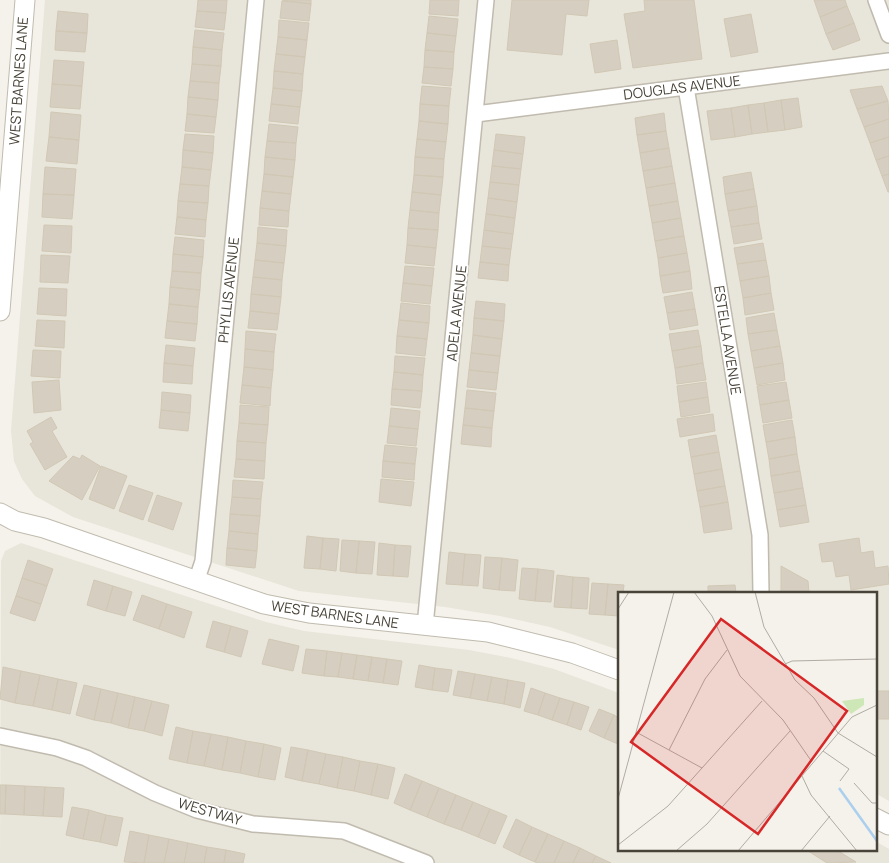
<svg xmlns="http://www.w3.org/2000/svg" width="889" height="863" font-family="Manrope,sans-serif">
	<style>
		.residential { fill: #e8e5da }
		.building { fill: #d6cfc1; stroke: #d1c7b4 }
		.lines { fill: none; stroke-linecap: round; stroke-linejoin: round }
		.minor-casing { stroke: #c0bbae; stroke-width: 18 }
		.tertiary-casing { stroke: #c0bbae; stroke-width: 21 }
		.minor { stroke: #fff; stroke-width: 15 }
		.tertiary { stroke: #fff; stroke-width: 19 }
		.labels { text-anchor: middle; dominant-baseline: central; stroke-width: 4; stroke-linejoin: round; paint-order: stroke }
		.street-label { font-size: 14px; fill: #494439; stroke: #fff }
		.inset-river { fill: none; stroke: #abcfee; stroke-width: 2.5 }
		.inset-road { fill: none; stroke: #b0aca4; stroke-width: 1 }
		.view { fill: #d62828; fill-opacity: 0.15; stroke: #d62828; stroke-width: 2.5 }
		.inset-edge { fill: none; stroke: #494439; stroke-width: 2.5 }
	</style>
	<rect width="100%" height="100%" fill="#f5f2eb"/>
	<!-- residential -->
	<path class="residential" d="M 45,0 L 889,0 L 889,801 L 875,793 L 875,593 L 619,593 L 619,650 L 550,627 L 500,616 L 445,607 L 299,591 L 73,517 L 35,496 L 22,479 L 14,461 L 11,431 Z
		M 21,543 L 266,622 L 304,631 L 469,650 L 511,658 L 554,669 L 619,693 L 619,849 L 875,849 L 875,841 L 889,849 L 889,863 L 0,863 L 1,561 L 5,551 Z"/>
	<!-- building -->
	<path class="building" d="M 198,0 L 227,0 L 226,13 L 197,11 Z
		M 282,0 L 311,0 L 311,4 Z
		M 430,0 L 459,0 L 458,16 L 429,14 Z
		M 512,0 L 589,0 L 587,16 L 566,14 L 562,55 L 507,50 Z
		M 644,0 L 694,0 L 702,59 L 633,68 L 624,14 L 645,11 Z
		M 814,0 L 845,0 L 847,6 L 820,17 Z
		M 282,1 L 311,4 L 309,21 L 280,18 Z
		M 847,6 L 854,23 L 826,34 L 820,17 Z
		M 58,11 L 88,14 L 87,33 L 56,31 Z
		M 197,11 L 226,13 L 224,30 L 195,27 Z
		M 751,14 L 758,52 L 731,57 L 724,19 Z
		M 429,16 L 458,19 L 456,36 L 427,33 Z
		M 279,20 L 309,23 L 307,40 L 278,37 Z
		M 854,23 L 860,40 L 833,50 L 826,34 Z
		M 195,30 L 224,33 L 222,50 L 193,47 Z
		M 56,31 L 87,33 L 85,52 L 55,50 Z
		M 427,33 L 456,36 L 454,52 L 425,50 Z
		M 278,37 L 307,40 L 305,57 L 276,54 Z
		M 617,40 L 621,69 L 595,73 L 590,44 Z
		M 193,47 L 222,50 L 221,66 L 192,64 Z
		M 425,50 L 454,52 L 453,69 L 424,67 Z
		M 276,54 L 305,57 L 303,74 L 274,71 Z
		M 54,60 L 84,62 L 82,86 L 52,84 Z
		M 192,64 L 221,66 L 219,83 L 190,81 Z
		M 424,67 L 453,69 L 451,86 L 422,83 Z
		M 274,71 L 303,74 L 302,91 L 273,88 Z
		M 190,81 L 219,83 L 218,100 L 188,97 Z
		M 52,84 L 82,86 L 80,109 L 50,107 Z
		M 422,86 L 451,88 L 449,106 L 420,104 Z
		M 882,86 L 888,101 L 857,109 L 850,90 Z
		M 273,88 L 302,91 L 300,107 L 271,104 Z
		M 188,97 L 218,100 L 216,117 L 187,114 Z
		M 798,98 L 802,127 L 785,130 L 781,100 Z
		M 781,100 L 785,130 L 768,132 L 764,103 Z
		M 888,101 L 889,119 L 864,127 L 857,109 Z
		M 764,103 L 768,132 L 752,134 L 748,105 Z
		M 271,104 L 300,107 L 298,124 L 269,121 Z
		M 420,104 L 449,106 L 448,124 L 419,121 Z
		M 748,105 L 752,134 L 735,137 L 731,108 Z
		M 731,108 L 735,137 L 711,140 L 707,111 Z
		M 51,112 L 81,115 L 79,140 L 49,137 Z
		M 664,113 L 666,131 L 637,135 L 635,118 Z
		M 187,114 L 216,117 L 214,133 L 185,131 Z
		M 889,119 L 889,137 L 870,143 L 864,127 Z
		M 419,121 L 448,124 L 446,142 L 417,139 Z
		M 269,124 L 298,127 L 296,143 L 267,141 Z
		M 666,131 L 669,148 L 640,153 L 637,135 Z
		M 185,134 L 214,136 L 213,153 L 183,150 Z
		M 496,134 L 525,137 L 523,154 L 494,150 Z
		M 49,137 L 79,140 L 77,164 L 46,161 Z
		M 889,137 L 889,156 L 876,160 L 870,143 Z
		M 417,139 L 446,142 L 444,159 L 415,157 Z
		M 267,141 L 296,143 L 295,160 L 265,157 Z
		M 669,148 L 672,166 L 643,171 L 640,153 Z
		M 183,150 L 213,153 L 211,170 L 182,167 Z
		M 494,150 L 523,154 L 521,169 L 492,166 Z
		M 889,156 L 889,174 L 882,176 L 876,160 Z
		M 265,157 L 295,160 L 293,177 L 264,174 Z
		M 415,157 L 444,159 L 443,177 L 414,175 Z
		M 492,166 L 521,169 L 519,185 L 490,182 Z
		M 672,166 L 675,183 L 646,188 L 643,171 Z
		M 45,167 L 76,169 L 74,195 L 43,194 Z
		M 182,167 L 211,170 L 209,186 L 180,184 Z
		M 751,172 L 754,189 L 725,194 L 723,177 Z
		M 264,174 L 293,177 L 291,194 L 262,191 Z
		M 889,174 L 889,192 L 888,192 L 882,176 Z
		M 414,175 L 443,177 L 441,195 L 412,192 Z
		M 490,182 L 519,185 L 517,202 L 488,198 Z
		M 675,183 L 678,201 L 649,206 L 646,188 Z
		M 180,184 L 209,186 L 208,203 L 178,201 Z
		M 754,189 L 757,206 L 728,211 L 725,194 Z
		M 262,191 L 291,194 L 289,211 L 260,208 Z
		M 412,192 L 441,195 L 439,213 L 410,210 Z
		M 43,194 L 74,195 L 72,219 L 42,217 Z
		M 488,198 L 517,202 L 515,218 L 486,214 Z
		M 178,201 L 208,203 L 206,220 L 177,217 Z
		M 678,201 L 681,218 L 652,223 L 649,206 Z
		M 757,206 L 759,223 L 731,227 L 728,211 Z
		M 260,208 L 289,211 L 288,227 L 259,225 Z
		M 410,210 L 439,213 L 438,230 L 408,228 Z
		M 486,214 L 515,218 L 513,234 L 484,230 Z
		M 177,217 L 206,220 L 205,237 L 175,234 Z
		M 681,218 L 684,236 L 655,241 L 652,223 Z
		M 759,223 L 762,239 L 734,244 L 731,227 Z
		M 44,225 L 72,226 L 71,253 L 42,251 Z
		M 258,227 L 287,230 L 286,246 L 257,243 Z
		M 408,228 L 438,230 L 436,248 L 407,245 Z
		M 484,230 L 513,234 L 511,249 L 482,246 Z
		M 684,236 L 687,253 L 658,258 L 655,241 Z
		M 175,237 L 204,240 L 203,257 L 173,254 Z
		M 257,243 L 286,246 L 284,263 L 255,260 Z
		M 763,243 L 766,260 L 737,264 L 734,248 Z
		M 407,245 L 436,248 L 434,266 L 405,263 Z
		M 482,246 L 511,249 L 509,265 L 480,262 Z
		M 687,253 L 690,271 L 660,276 L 658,258 Z
		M 173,254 L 203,257 L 201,273 L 172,271 Z
		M 41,255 L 70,256 L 68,283 L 40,282 Z
		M 255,260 L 284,263 L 282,280 L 253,277 Z
		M 766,260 L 769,276 L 740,281 L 737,264 Z
		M 480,262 L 509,265 L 508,281 L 478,278 Z
		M 405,266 L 434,268 L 432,286 L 403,283 Z
		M 172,271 L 201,273 L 200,290 L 170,287 Z
		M 690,271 L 692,289 L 663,293 L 660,276 Z
		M 769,276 L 771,293 L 743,298 L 740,281 Z
		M 253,277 L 282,280 L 281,297 L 251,294 Z
		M 403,283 L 432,286 L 430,304 L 401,301 Z
		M 170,287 L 200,290 L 198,307 L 169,304 Z
		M 39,288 L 67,289 L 66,316 L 37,314 Z
		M 692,292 L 695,309 L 667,313 L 664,297 Z
		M 771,293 L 774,310 L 745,315 L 743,298 Z
		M 251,294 L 281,297 L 279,314 L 250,311 Z
		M 476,301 L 505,304 L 504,321 L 474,318 Z
		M 401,303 L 430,306 L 429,323 L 399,320 Z
		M 169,304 L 198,307 L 197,324 L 167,321 Z
		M 695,309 L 698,325 L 670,330 L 667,313 Z
		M 250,311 L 279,314 L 277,330 L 248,328 Z
		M 774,313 L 777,330 L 748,334 L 746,318 Z
		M 474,318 L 504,321 L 502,339 L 473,335 Z
		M 37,320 L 65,321 L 64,348 L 35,346 Z
		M 399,320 L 429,323 L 427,339 L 397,336 Z
		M 167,321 L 197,324 L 195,341 L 165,338 Z
		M 698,330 L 701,346 L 672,351 L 669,334 Z
		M 777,330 L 780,346 L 751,351 L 748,334 Z
		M 246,331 L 276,334 L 274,352 L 245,349 Z
		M 473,335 L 502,339 L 500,356 L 471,353 Z
		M 397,336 L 427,339 L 425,356 L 396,353 Z
		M 166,345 L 195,348 L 193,366 L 164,363 Z
		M 701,346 L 703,363 L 675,368 L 672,351 Z
		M 780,346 L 783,363 L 754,368 L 751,351 Z
		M 245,349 L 274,352 L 273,370 L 244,367 Z
		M 33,350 L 61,351 L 60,378 L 31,376 Z
		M 471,353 L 500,356 L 498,373 L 469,370 Z
		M 395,356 L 425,358 L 423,375 L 394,372 Z
		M 164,363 L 193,366 L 192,384 L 163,382 Z
		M 703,363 L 706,380 L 677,384 L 675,368 Z
		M 783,363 L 785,380 L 757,385 L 754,368 Z
		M 244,367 L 273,370 L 271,388 L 242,385 Z
		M 469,370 L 498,373 L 496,390 L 467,387 Z
		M 394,372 L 423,375 L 422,391 L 392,389 Z
		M 59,380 L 61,410 L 34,413 L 32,382 Z
		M 706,382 L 708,397 L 679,402 L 677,386 Z
		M 786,382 L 789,400 L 760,405 L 757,386 Z
		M 242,385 L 271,388 L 270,406 L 240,403 Z
		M 392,389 L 422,391 L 420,408 L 391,405 Z
		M 467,390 L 496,393 L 494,411 L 465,408 Z
		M 162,392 L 191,395 L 190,413 L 161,410 Z
		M 708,397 L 710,412 L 681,417 L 679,402 Z
		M 789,400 L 792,418 L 763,423 L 760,405 Z
		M 240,405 L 269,407 L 268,425 L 239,423 Z
		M 391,408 L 420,411 L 418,429 L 389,426 Z
		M 465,408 L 494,411 L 492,428 L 463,425 Z
		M 161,410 L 190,413 L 188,431 L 159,428 Z
		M 713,414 L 715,431 L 680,437 L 677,419 Z
		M 51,417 L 57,428 L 52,431 L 67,457 L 45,470 L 30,444 L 33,442 L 27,431 Z
		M 792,420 L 795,437 L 766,442 L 763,425 Z
		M 239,423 L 268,425 L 266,443 L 237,441 Z
		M 463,425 L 492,428 L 491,447 L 461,444 Z
		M 389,426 L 418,429 L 416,446 L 387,443 Z
		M 716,435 L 719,452 L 691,457 L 688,440 Z
		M 795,437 L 797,454 L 769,459 L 766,442 Z
		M 237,441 L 266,443 L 265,461 L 236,459 Z
		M 385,445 L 417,448 L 415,464 L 383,461 Z
		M 719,452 L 722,469 L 694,474 L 691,457 Z
		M 797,454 L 800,471 L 771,476 L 769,459 Z
		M 82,455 L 100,466 L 82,500 L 49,481 L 73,456 L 80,459 Z
		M 236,459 L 265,461 L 264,479 L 234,477 Z
		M 383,461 L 415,464 L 414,480 L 382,477 Z
		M 101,466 L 127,476 L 114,509 L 89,499 Z
		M 722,469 L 725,486 L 697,491 L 694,474 Z
		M 800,471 L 803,488 L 774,493 L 771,476 Z
		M 381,479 L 414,482 L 411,506 L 379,502 Z
		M 233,480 L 263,482 L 261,499 L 232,497 Z
		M 129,485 L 153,493 L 143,520 L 119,511 Z
		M 725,486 L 728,502 L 700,507 L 697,491 Z
		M 803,488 L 806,505 L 777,510 L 774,493 Z
		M 157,495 L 182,503 L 173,530 L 148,521 Z
		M 232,497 L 261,499 L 260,516 L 230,514 Z
		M 728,502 L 732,529 L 704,533 L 700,507 Z
		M 806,505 L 809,522 L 780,527 L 777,510 Z
		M 230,514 L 260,516 L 258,534 L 229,531 Z
		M 229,531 L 258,534 L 257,551 L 227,548 Z
		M 307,536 L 323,538 L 320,569 L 304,568 Z
		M 323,538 L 339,539 L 336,571 L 320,569 Z
		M 859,538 L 861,553 L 873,551 L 875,568 L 888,566 L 889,584 L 851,590 L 849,575 L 836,577 L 833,561 L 822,562 L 819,544 Z
		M 342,540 L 359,541 L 356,573 L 340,571 Z
		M 359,541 L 375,542 L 372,574 L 356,573 Z
		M 379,543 L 395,545 L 393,576 L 377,575 Z
		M 395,545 L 411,546 L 408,577 L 393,576 Z
		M 227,548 L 257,551 L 255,568 L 226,565 Z
		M 449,552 L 465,554 L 462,585 L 446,584 Z
		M 465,554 L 481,555 L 478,586 L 462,585 Z
		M 485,557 L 502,558 L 499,590 L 483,588 Z
		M 502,558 L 518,560 L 515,591 L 499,590 Z
		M 28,560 L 53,569 L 47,586 L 22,578 Z
		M 781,566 L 808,581 L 809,593 L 781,593 Z
		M 522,568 L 538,569 L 535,601 L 519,599 Z
		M 538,569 L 554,571 L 551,602 L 535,601 Z
		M 557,575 L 573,577 L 571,608 L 554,607 Z
		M 573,577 L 589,578 L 587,609 L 571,608 Z
		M 22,578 L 47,586 L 41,604 L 16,596 Z
		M 94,580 L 113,586 L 106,611 L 87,605 Z
		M 592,583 L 608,584 L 605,615 L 589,614 Z
		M 608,584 L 624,585 L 623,593 L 619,593 L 619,616 L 605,615 Z
		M 735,585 L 736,593 L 708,593 L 708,586 Z
		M 113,586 L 132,592 L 125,616 L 106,611 Z
		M 142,595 L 167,604 L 159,629 L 133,620 Z
		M 16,596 L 41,604 L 35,621 L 10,613 Z
		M 167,604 L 192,612 L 184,638 L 159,629 Z
		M 213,621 L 231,626 L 224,652 L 206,647 Z
		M 231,626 L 248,631 L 241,657 L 224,652 Z
		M 269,639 L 299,646 L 293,671 L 262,664 Z
		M 306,649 L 327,651 L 324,676 L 302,673 Z
		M 327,651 L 342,653 L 338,677 L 324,676 Z
		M 342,653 L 357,655 L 353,679 L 338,677 Z
		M 357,655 L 372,657 L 368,681 L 353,679 Z
		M 372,657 L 387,659 L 383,683 L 368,681 Z
		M 387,659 L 402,661 L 398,685 L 383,683 Z
		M 419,665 L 435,668 L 432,690 L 415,687 Z
		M 3,667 L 21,671 L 15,703 L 0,699 Z
		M 435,668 L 452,670 L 448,692 L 432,690 Z
		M 21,671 L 40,675 L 33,706 L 15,703 Z
		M 458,671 L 475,674 L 470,698 L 453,695 Z
		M 475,674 L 492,677 L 487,701 L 470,698 Z
		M 40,675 L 58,679 L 52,710 L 33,706 Z
		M 492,677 L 508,680 L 504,704 L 487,701 Z
		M 58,679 L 77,683 L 70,714 L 52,710 Z
		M 508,680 L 525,683 L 520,708 L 504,704 Z
		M 84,685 L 101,689 L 94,720 L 76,715 Z
		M 531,688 L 545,693 L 538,715 L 524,711 Z
		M 101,689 L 118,693 L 111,723 L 94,720 Z
		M 875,691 L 889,691 L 889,719 L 875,719 Z
		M 118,693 L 135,697 L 128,728 L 111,723 Z
		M 545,693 L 560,698 L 552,720 L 538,715 Z
		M 135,697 L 152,701 L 144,731 L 128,728 Z
		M 560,698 L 574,702 L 567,725 L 552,720 Z
		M 152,701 L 169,705 L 162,736 L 144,731 Z
		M 574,702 L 589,707 L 581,730 L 567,725 Z
		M 599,709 L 614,715 L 604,738 L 589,731 Z
		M 614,715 L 619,718 L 618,744 L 604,738 Z
		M 176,727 L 193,731 L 187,763 L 169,759 Z
		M 193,731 L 211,734 L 204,766 L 187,763 Z
		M 211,734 L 228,737 L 222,770 L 204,766 Z
		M 228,737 L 246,741 L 240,773 L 222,770 Z
		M 246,741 L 264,744 L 258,777 L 240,773 Z
		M 264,744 L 281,748 L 275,780 L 258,777 Z
		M 291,747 L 308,750 L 302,781 L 285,777 Z
		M 308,750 L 326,754 L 319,784 L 302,781 Z
		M 326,754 L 343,757 L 337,788 L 319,784 Z
		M 343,757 L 360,761 L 354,791 L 337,788 Z
		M 360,761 L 378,764 L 371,795 L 354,791 Z
		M 378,764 L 395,768 L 388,799 L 371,795 Z
		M 405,774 L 422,781 L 410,810 L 394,803 Z
		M 422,781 L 439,788 L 427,817 L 410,810 Z
		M 0,785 L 6,785 L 5,814 L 0,814 Z
		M 6,785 L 25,786 L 24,815 L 5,814 Z
		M 25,786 L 45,787 L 43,816 L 24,815 Z
		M 45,787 L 64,788 L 62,817 L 43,816 Z
		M 439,788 L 456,795 L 444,824 L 427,817 Z
		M 456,795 L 473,802 L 461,830 L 444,824 Z
		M 473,802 L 490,809 L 478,837 L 461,830 Z
		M 72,807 L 89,810 L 83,839 L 66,835 Z
		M 490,809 L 507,816 L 495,844 L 478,837 Z
		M 89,810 L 106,815 L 100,842 L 83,839 Z
		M 106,815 L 123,818 L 117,846 L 100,842 Z
		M 516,819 L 532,827 L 519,855 L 503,847 Z
		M 532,827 L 548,834 L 535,862 L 519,855 Z
		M 130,831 L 149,835 L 144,863 L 124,862 Z
		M 548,834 L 564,841 L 554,863 L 538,863 L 535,862 Z
		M 149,835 L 169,839 L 164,863 L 144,863 Z
		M 169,839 L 188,843 L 184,863 L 164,863 Z
		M 564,841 L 580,848 L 573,863 L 554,863 Z
		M 188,843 L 207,847 L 204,863 L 184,863 Z
		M 207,847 L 226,850 L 224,863 L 204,863 Z
		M 580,848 L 596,856 L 592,863 L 573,863 Z
		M 805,849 L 835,849 L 856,862 L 827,863 Z
		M 226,850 L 245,854 L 243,863 L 224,863 Z
		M 596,856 L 611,863 L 592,863 Z"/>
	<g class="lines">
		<!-- minor casing -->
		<g class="minor-casing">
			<path id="minor" d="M 876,0 L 889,35
				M 686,87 L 760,535 L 761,593
				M 476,114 L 889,61
				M 197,579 L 203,561 L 256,0
				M 425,626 L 486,0
				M 0,736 L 57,748 L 86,758 L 155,793 L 197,810 L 253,824 L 344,831 L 426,863"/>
		</g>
		<!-- tertiary casing -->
		<g class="tertiary-casing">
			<path id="tertiary" d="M 0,311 L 25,0
				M 0,513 L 15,521 L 44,528 L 264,604 L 309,613 L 488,632 L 572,653 L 619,670
				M 875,818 L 889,825"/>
		</g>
		<!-- minor -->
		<use href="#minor" class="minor"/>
		<!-- tertiary -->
		<use href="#tertiary" class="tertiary"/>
	</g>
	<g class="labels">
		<!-- street labels -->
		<g class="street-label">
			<text transform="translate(18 81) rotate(-86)">WEST BARNES LANE</text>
			<text transform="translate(682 87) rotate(-7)">DOUGLAS AVENUE</text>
			<text transform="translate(228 290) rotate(-84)">PHYLLIS AVENUE</text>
			<text transform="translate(456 313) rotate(-84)">ADELA AVENUE</text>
			<text transform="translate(728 340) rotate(81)">ESTELLA AVENUE</text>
			<text transform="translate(335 614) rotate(8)">WEST BARNES LANE</text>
			<text transform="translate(210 811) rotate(16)">WESTWAY</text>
		</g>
	</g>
	<!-- overview -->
	<g transform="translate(618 592)">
		<rect width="259" height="259" fill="#f5f2eb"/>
		<path d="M 246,106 L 246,113 L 233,122 L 224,109 Z" fill="#cee7b6"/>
		<path class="inset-river" d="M 221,196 L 259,249"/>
		<path class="inset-road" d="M 76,0 L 94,24 L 122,84 L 165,128 L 194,170M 137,0 L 146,35 L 177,88 L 196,106 L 220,141 L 259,165M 0,17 L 11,0M 167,72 L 174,69 L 259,67M 18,140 L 84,176M 51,158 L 87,87 L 109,58M 205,159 L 231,177 L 222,189M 184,184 L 193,203 L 239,259M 236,191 L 254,211 L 259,211M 0,207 L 56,0M 0,253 L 50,214 L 144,109M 58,259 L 89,232 L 172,139M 120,259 L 234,125 L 259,113M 183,259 L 212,224"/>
		<path class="view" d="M 103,27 L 229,119 L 140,242 L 13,150 Z"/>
		<rect width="259" height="259" class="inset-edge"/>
	</g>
</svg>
